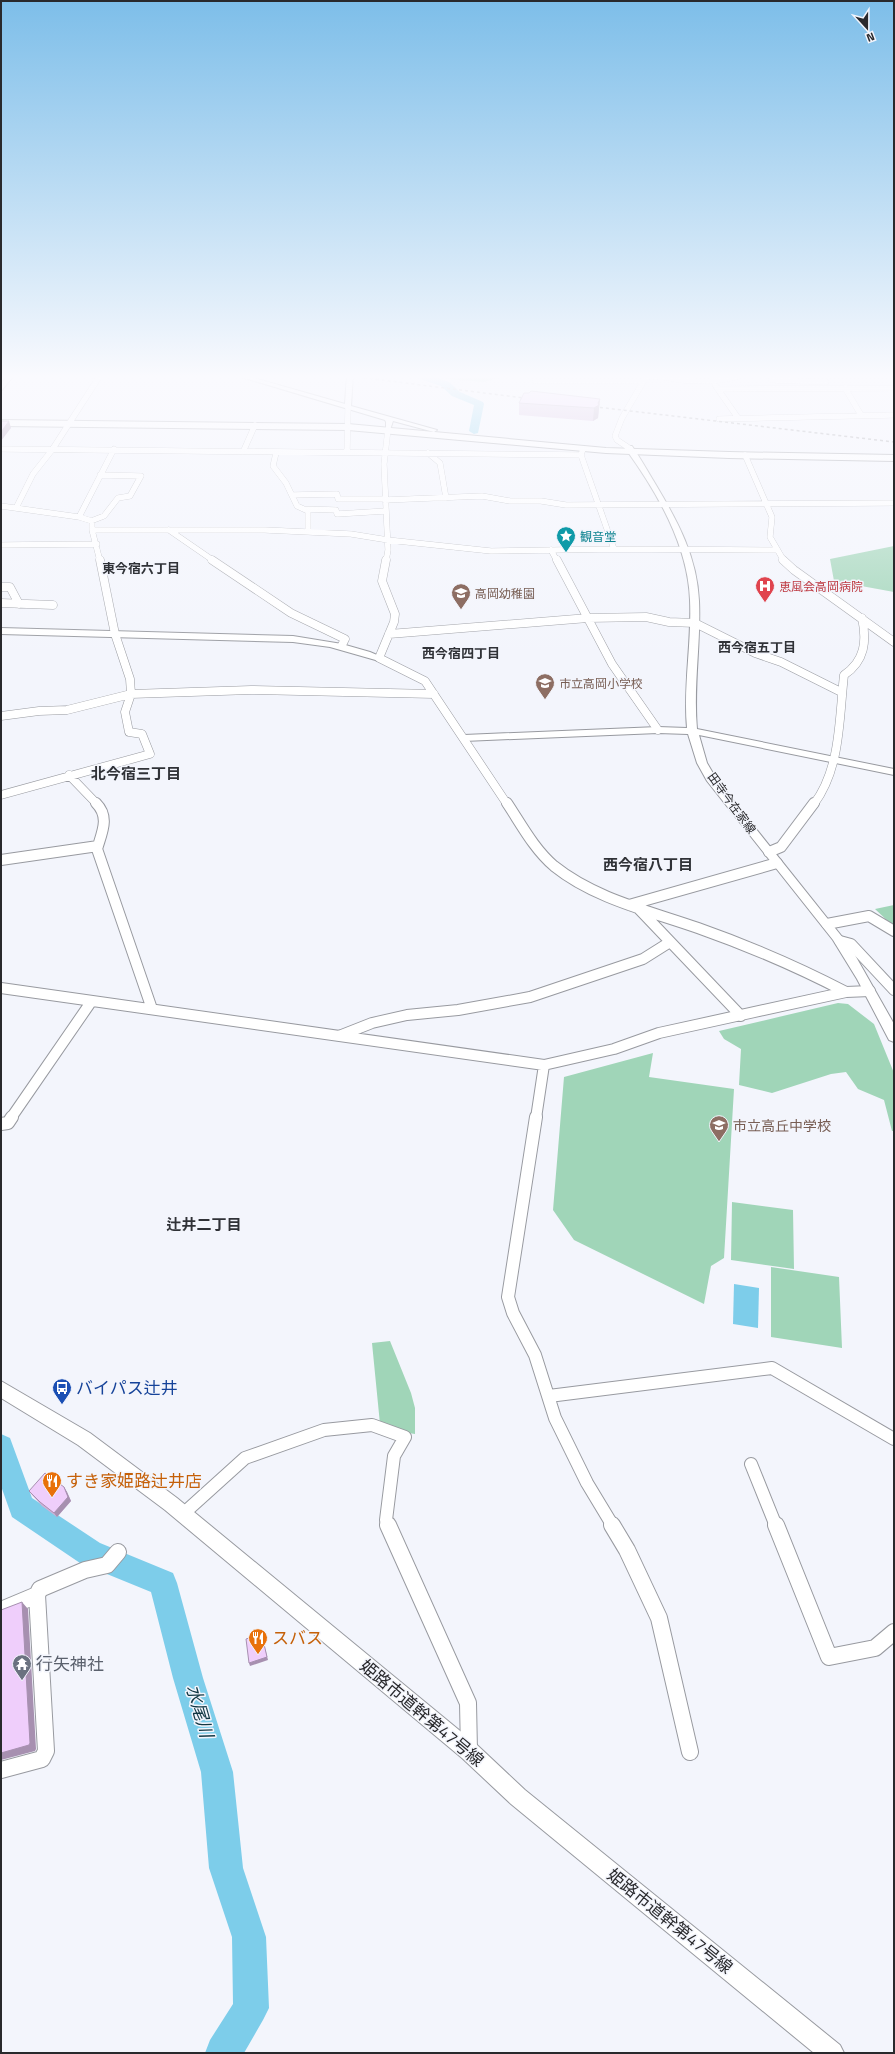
<svg xmlns="http://www.w3.org/2000/svg" width="895" height="2054" font-family="'Titillium Web','Noto Sans JP',sans-serif">
	<style>
		.green { fill: #a0d5b8 }
		.water { fill: #7dcdea }
		.lines { fill: none; stroke-linecap: round; stroke-linejoin: round }
		.river { fill: #7dcdea; fill-rule: evenodd }
		.street-far4-casing { stroke: #989aa0; stroke-width: 6 }
		.street-far3-casing { stroke: #989aa0; stroke-width: 9 }
		.street-far2-casing { stroke: #989aa0; stroke-width: 12 }
		.street-far1-casing { stroke: #989aa0; stroke-width: 14 }
		.street-casing { stroke: #989aa0; stroke-width: 18 }
		.secondary-casing { stroke: #989aa0; stroke-width: 2 }
		.highway-casing { stroke: #989aa0; stroke-width: 2 }
		.street-far4 { stroke: #fff; stroke-width: 5.5 }
		.street-far3 { stroke: #fff; stroke-width: 8 }
		.street-far2 { stroke: #fff; stroke-width: 10 }
		.street-far1 { stroke: #fff; stroke-width: 12 }
		.street { stroke: #fff; stroke-width: 16 }
		.secondary { fill: #fff; fill-rule: evenodd }
		.highway { fill: #fff; fill-rule: evenodd }
		.rail { stroke: #98999e; stroke-width: 1.5; stroke-dasharray: 3 3; stroke-linecap: butt }
		.wall { fill: #ceb1d8 }
		.shaded-wall { fill: #a790b0 }
		.building { fill: #efcefb; stroke: #a790b0 }
		.labels { text-anchor: middle; dominant-baseline: central; stroke-width: 3; stroke-linejoin: round; paint-order: stroke }
		.far-culture-label { font-size: 12px; fill: #0d838f; stroke: #f3f5fc; text-anchor: start }
		.far-health-label { font-size: 12px; fill: #be3a42; stroke: #f3f5fc; text-anchor: start }
		.far-education-label { font-size: 12px; fill: #785e54; stroke: #f3f5fc; text-anchor: start }
		.far-street-label { font-size: 12px; fill: #29292c; stroke: #f3f5fc }
		.far-neighbourhood-label { font-size: 13px; font-weight: bold; fill: #303237; stroke: #f3f5fc }
		.education-label { font-size: 14px; fill: #785e54; stroke: #f3f5fc; text-anchor: start }
		.neighbourhood-label { font-size: 15px; font-weight: bold; fill: #303237; stroke: #f3f5fc }
		.near-transit-label { font-size: 17px; fill: #164399; stroke: #f3f5fc; text-anchor: start }
		.near-food-label { font-size: 17px; fill: #c56008; stroke: #f3f5fc; text-anchor: start }
		.near-worship-label { font-size: 17px; fill: #5b616d; stroke: #f3f5fc; text-anchor: start }
		.near-street-label { font-size: 17px; fill: #29292c; stroke: #f3f5fc }
		.near-water-label { font-size: 18px; font-style: italic; fill: #113743; stroke: #f3f5fc }
	</style>
	<rect width="100%" height="100%" fill="#f3f5fc"/>
	<!-- green -->
	<path class="green" d="M 441,374 L 514,374 L 484,382 L 446,379 Z
		M 671,374 L 721,374 C 704,379 688,382 671,374 Z
		M 894,546 L 894,592 L 834,581 L 830,559 Z
		M 894,905 L 894,927 L 875,909 Z
		M 838,1003 L 848,1004 L 874,1024 L 894,1073 L 894,1131 L 892,1131 L 884,1100 L 858,1089 L 846,1072 L 831,1074 L 772,1093 L 739,1085 L 741,1049 L 724,1039 L 719,1031 Z
		M 653,1053 L 649,1077 L 734,1089 L 724,1258 L 711,1266 L 704,1304 L 574,1240 L 553,1210 L 564,1077 Z
		M 732,1202 L 793,1210 L 794,1269 L 731,1260 Z
		M 771,1267 L 839,1277 L 842,1348 L 771,1337 Z
		M 390,1341 L 411,1393 L 415,1408 L 415,1434 C 402,1433 393,1425 380,1424 L 372,1343 Z"/>
	<!-- water -->
	<path class="water" d="M 734,1284 L 759,1288 L 758,1328 L 733,1324 Z"/>
	<g class="lines">
		<!-- river -->
		<path class="river" d="M 414,374 L 426,374 L 449,382 L 460,392 L 483,402 L 484,404 L 478,433 L 474,434 L 469,431 L 474,405 L 452,396 L 441,386 L 423,380 Z
			M 1,1434 L 10,1438 L 32,1498 L 100,1543 L 173,1573 L 177,1583 L 203,1678 L 233,1772 L 243,1868 L 266,1937 L 269,2008 L 263,2020 L 244,2053 L 205,2053 L 210,2040 L 233,2004 L 232,1937 L 209,1868 L 201,1772 L 173,1678 L 151,1592 L 80,1563 L 12,1517 L 1,1486 Z"/>
		<!-- street-far4 casing -->
		<g class="street-far4-casing">
			<path id="street-far4" d="M 816,376 L 894,376
				M 771,380 L 826,382
				M 535,381 L 643,381
				M 715,385 L 738,418
				M 845,388 L 861,415
				M 718,389 L 894,388
				M 719,419 L 894,415
				M 629,448 L 617,440 L 615,436 L 622,418 L 646,377 C 658,375 669,378 681,380 C 703,382 724,382 746,374
				M 1,449 L 581,455
				M 583,449 L 581,455 L 614,549
				M 243,452 L 255,425
				M 276,453 L 273,466 L 286,483 L 297,506 L 308,511 L 308,532
				M 347,453 L 348,407
				M 428,453 L 440,463 L 446,498
				M 745,455 L 772,517 L 770,537 L 784,561
				M 292,495 L 337,494 L 338,499 L 385,499
				M 385,500 L 482,496 L 510,501 L 541,501 L 566,505 L 894,503
				M 1,506 L 79,517 L 92,521 L 92,530 L 100,561
				M 16,508 L 33,474 L 52,450 L 101,374
				M 304,509 L 336,510 L 337,514 L 386,511
				M 79,517 L 114,449
				M 91,521 L 104,516 L 118,498 L 130,496 L 141,476 L 100,475
				M 92,530 L 265,530 L 351,534 L 388,540 L 491,551 L 614,549 L 776,550
				M 169,530 L 214,561
				M 1,545 L 97,544
				M 551,550 L 557,561
				M 386,561 L 388,550 L 384,464 L 388,429"/>
		</g>
		<!-- street-far3 casing -->
		<g class="street-far3-casing">
			<path id="street-far3" d="M 212,560 L 291,613 L 345,639 L 342,645
				M 386,560 L 382,581 L 395,614 L 394,622 L 379,658 L 425,681 L 507,804
				M 557,560 L 612,664 L 658,730
				M 783,560 L 794,570 L 894,642
				M 1,587 L 10,587 L 19,604
				M 1,603 L 53,605
				M 389,634 L 588,618 L 646,617 L 669,622 L 695,623 L 755,653 L 781,662 L 841,692
				M 1,716 L 39,711 L 67,710 L 131,694 L 251,690 L 434,694
				M 69,775 L 97,804
				M 1,795 L 150,754 L 142,734 L 129,732 L 125,712 L 131,694 L 130,679 L 115,634 L 100,560
				M 814,804 C 841,768 839,718 844,675 C 865,661 867,641 862,618"/>
		</g>
		<!-- street-far2 casing -->
		<g class="street-far2-casing">
			<path id="street-far2" d="M 96,803 C 110,817 102,832 97,849 L 152,1009
				M 507,803 C 521,824 534,849 554,866 C 595,899 650,911 698,928 C 749,946 798,967 846,992
				M 769,852 L 781,847 L 814,803
				M 1,860 L 98,846
				M 629,905 L 777,863
				M 639,909 L 741,1016
				M 827,924 L 869,916 L 894,931
				M 840,941 L 851,944 L 894,990
				M 1,988 L 544,1065 L 614,1049 L 659,1033 L 846,992 L 870,991
				M 339,1036 L 372,1023 L 407,1015 L 458,1010 L 530,997 L 643,959 L 670,942
				M 11,1118 L 91,1002
				M 536,1118 L 544,1065"/>
		</g>
		<!-- street-far1 casing -->
		<g class="street-far1-casing">
			<path id="street-far1" d="M 536,1117 L 508,1297 L 513,1313 L 535,1355 L 555,1418 L 587,1483 L 613,1526
				M 1,1124 L 8,1123 L 12,1117
				M 549,1396 L 772,1368 L 894,1439
				M 751,1464 L 776,1526
				M 183,1514 L 245,1458 L 324,1430 L 372,1425 L 405,1437 L 394,1456 L 386,1520 L 389,1526"/>
		</g>
		<!-- street casing -->
		<g class="street-casing">
			<path id="street" d="M 388,1525 L 468,1703 L 469,1751
				M 612,1525 L 627,1550 L 659,1618 L 690,1752
				M 776,1525 L 829,1657 L 875,1648 L 894,1632
				M 37,1595 L 40,1589 L 85,1570 L 107,1565 L 118,1552
				M 1,1610 L 37,1595 L 46,1751 L 42,1759 L 1,1770"/>
		</g>
		<!-- secondary casing -->
		<g class="secondary-casing">
			<path id="secondary" d="M 9,374 L 15,374 L 1,391 L 1,384 Z
				M 231,374 L 240,374 L 345,404 L 347,374 L 353,374 L 351,406 L 437,430 L 434,432 L 393,421 L 390,430 L 386,430 L 386,422 L 385,420 Z
				M 626,446 L 632,446 C 641,459 648,472 656,485 C 678,522 697,557 699,601 C 701,644 693,686 697,729 L 894,769 L 894,775 L 699,735 L 707,763 L 717,780 L 851,948 L 894,1024 L 894,1042 L 889,1040 L 857,979 L 833,940 L 707,781 L 697,763 L 688,734 L 658,733 L 464,741 L 459,738 L 464,735 L 658,727 L 687,728 C 683,685 692,643 690,600 C 688,545 657,492 625,448 Z
				M 1,628 L 293,636 L 342,644 L 370,652 L 384,658 L 379,661 L 330,647 L 293,642 L 1,634 Z
				M 1,1381 L 90,1433 L 177,1498 L 476,1744 L 525,1790 L 840,2045 L 844,2053 L 814,2053 L 511,1804 L 462,1758 L 165,1510 L 78,1445 L 1,1398 Z"/>
		</g>
		<!-- highway casing -->
		<g class="highway-casing">
			<path id="highway" d="M 1,420 L 348,424 L 606,448 L 729,452 L 894,455 L 894,461 L 729,458 L 606,453 L 348,430 L 1,426 Z"/>
		</g>
		<!-- street-far4 -->
		<use href="#street-far4" class="street-far4"/>
		<!-- street-far3 -->
		<use href="#street-far3" class="street-far3"/>
		<!-- street-far2 -->
		<use href="#street-far2" class="street-far2"/>
		<!-- street-far1 -->
		<use href="#street-far1" class="street-far1"/>
		<!-- street -->
		<use href="#street" class="street"/>
		<!-- secondary -->
		<use href="#secondary" class="secondary"/>
		<!-- highway -->
		<use href="#highway" class="highway"/>
		<!-- rail -->
		<path class="rail" d="M 334,374 L 532,399
			M 588,406 L 894,442"/>
	</g>
	<!-- wall -->
	<path class="wall" d="M 600,399 L 598,418 L 593,421 L 519,415 L 519,403 Z
		M 64,1487 L 67,1492 L 71,1501 L 57,1517 L 42,1506 L 32,1495 L 29,1491 Z"/>
	<!-- shaded-wall -->
	<path class="shaded-wall" d="M 600,399 L 598,418 L 593,421 L 594,408 Z
		M 9,421 L 11,428 L 1,441 L 1,432 Z
		M 64,1487 L 67,1492 L 71,1501 L 57,1517 L 54,1513 Z
		M 22,1602 L 28,1609 L 36,1749 L 35,1751 L 1,1760 L 1,1753 Z
		M 264,1644 L 268,1660 L 250,1666 L 249,1663 Z"/>
	<!-- building -->
	<path class="building" d="M 531,391 L 600,399 L 598,403 L 599,405 L 594,408 L 519,403 L 524,393 L 529,393 Z
		M 1,421 L 9,421 L 1,432 Z
		M 45,1473 L 64,1487 L 68,1497 L 54,1513 L 40,1502 L 29,1491 Z
		M 22,1602 L 30,1743 L 29,1745 L 1,1753 L 1,1610 Z
		M 258,1635 L 264,1644 L 267,1657 L 249,1663 L 246,1639 Z"/>
	<!-- sky -->
	<linearGradient id="sky" x2="0" y2="1"><stop stop-color="#7dbee9"/><stop offset="0.57" stop-color="#fafafe"/><stop offset="1" stop-color="#fafafe" stop-opacity="0"/></linearGradient>
	<rect width="895" height="661" fill="url(#sky)"/>
	<!-- icons -->
	<defs>
		<g id="sight-pin" transform="scale(1)"><path d="M0 17L-7.5 6A9.5 9.5 0 1 1 7.5 6Z" fill="#0f9aa8" stroke="#f3f5fc"/><path d="M0-6L1.8-2.2L6-1.7L2.9 1.2L3.7 5.4L0 3.3L-3.7 5.4L-2.9 1.2L-6-1.7L-1.8-2.2Z" fill="#fff"/></g>
		<g id="hospital-pin" transform="scale(1)"><path d="M0 17L-7.5 6A9.5 9.5 0 1 1 7.5 6Z" fill="#e0444e" stroke="#f3f5fc"/><path d="M-5-5h3v3.5h4V-5h3V5h-3V1.5h-4V5h-3Z" fill="#fff"/></g>
		<g id="school-pin" transform="scale(1)"><path d="M0 17L-7.5 6A9.5 9.5 0 1 1 7.5 6Z" fill="#8d6e63" stroke="#f3f5fc"/><path d="M0-5L7-2L0 1L-7-2ZM-4 1L0 2.5L4 1V4Q0 6-4 4Z" fill="#fff"/></g>
		<g id="bus-pin" transform="scale(1)"><path d="M0 17L-7.5 6A9.5 9.5 0 1 1 7.5 6Z" fill="#1a4fb4" stroke="#f3f5fc"/><path d="M-5-6H5V4H4V6H2V4H-2V6H-4V4H-5ZM-3.5-4V0h7V-4ZM-3.5 1.2v1.5H-2V1.2ZM2 1.2v1.5H3.5V1.2Z" fill="#fff"/></g>
		<g id="restaurant-pin" transform="scale(1)"><path d="M0 17L-7.5 6A9.5 9.5 0 1 1 7.5 6Z" fill="#e8710a" stroke="#f3f5fc"/><path d="M-5-6h1v4h1v-4h1v4h1v-4h1v5L-1.5 .5V6h-2V.5L-5-1ZM5-6V6H3V1.5H1.5Q1.5-4 5-6Z" fill="#fff"/></g>
		<g id="temple-pin" transform="scale(1)"><path d="M0 17L-7.5 6A9.5 9.5 0 1 1 7.5 6Z" fill="#6b7280" stroke="#f3f5fc"/><path d="M0-6L5-2H3V0L6.5 2.5H4V6H1.5V3h-3V6H-4V2.5H-6.5L-3 0V-2H-5Z" fill="#fff"/></g>
	</defs>
	<g fill-rule="evenodd">
		<use href="#sight-pin" x="566" y="536"/>
		<use href="#hospital-pin" x="765" y="586"/>
		<use href="#school-pin" x="461" y="593"/>
		<use href="#school-pin" x="545" y="683"/>
		<use href="#school-pin" x="719" y="1125"/>
		<use href="#bus-pin" x="62" y="1388"/>
		<use href="#restaurant-pin" x="52" y="1481"/>
		<use href="#restaurant-pin" x="258" y="1638"/>
		<use href="#temple-pin" x="22" y="1664"/>
	</g>
	<g class="labels">
		<!-- far-culture labels -->
		<g class="far-culture-label">
			<text x="580" y="536">観音堂</text>
		</g>
		<!-- far-health labels -->
		<g class="far-health-label">
			<text x="779" y="586">恵風会高岡病院</text>
		</g>
		<!-- far-education labels -->
		<g class="far-education-label">
			<text x="475" y="593">高岡幼稚園</text>
			<text x="559" y="683">市立高岡小学校</text>
		</g>
		<!-- far-street labels -->
		<g class="far-street-label">
			<text transform="translate(732 803) rotate(54)">田寺今在家線</text>
		</g>
		<!-- far-neighbourhood labels -->
		<g class="far-neighbourhood-label">
			<text x="141" y="568">東今宿六丁目</text>
			<text x="757" y="647">西今宿五丁目</text>
			<text x="461" y="653">西今宿四丁目</text>
		</g>
		<!-- education labels -->
		<g class="education-label">
			<text x="733" y="1125">市立高丘中学校</text>
		</g>
		<!-- neighbourhood labels -->
		<g class="neighbourhood-label">
			<text x="136" y="773">北今宿三丁目</text>
			<text x="648" y="864">西今宿八丁目</text>
			<text x="204" y="1224">辻井二丁目</text>
		</g>
		<!-- near-transit labels -->
		<g class="near-transit-label">
			<text x="76" y="1388">バイパス辻井</text>
		</g>
		<!-- near-food labels -->
		<g class="near-food-label">
			<text x="66" y="1481">すき家姫路辻井店</text>
			<text x="272" y="1638">スバス</text>
		</g>
		<!-- near-worship labels -->
		<g class="near-worship-label">
			<text x="36" y="1664">行矢神社</text>
		</g>
		<!-- near-street labels -->
		<g class="near-street-label">
			<text transform="translate(422 1713) rotate(40)">姫路市道幹第47号線</text>
			<text transform="translate(670 1921) rotate(39)">姫路市道幹第47号線</text>
		</g>
		<!-- near-water labels -->
		<g class="near-water-label">
			<text transform="translate(200 1711) rotate(74)">水尾川</text>
		</g>
	</g>
	<!-- border -->
	<rect width="895" height="2054" fill="none" stroke="#29292c" stroke-width="4"/>
	<!-- north arrow -->
	<g transform="translate(867 28) rotate(159)" stroke="#f3f5fc" stroke-width="3" paint-order="stroke">
	<path d="M0-3L7 15L0 10L-7 15Z" fill="#29292c"/>
	<text y="-6" font-size="11" font-weight="bold" text-anchor="middle" fill="#29292c">N</text>
	</g>
</svg>
